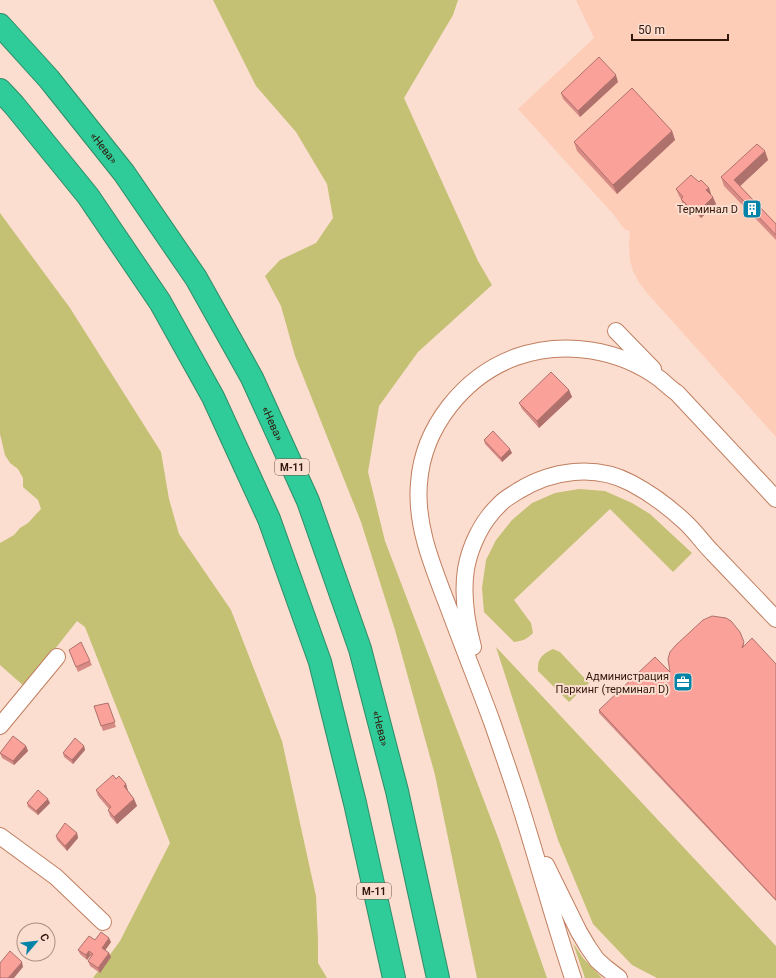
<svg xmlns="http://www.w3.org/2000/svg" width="776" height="978" font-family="Roboto,sans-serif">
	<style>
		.built { fill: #fdcdb7 }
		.green { fill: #c4c074 }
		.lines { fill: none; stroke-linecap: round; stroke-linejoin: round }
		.minor-casing { stroke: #c17f60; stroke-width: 18 }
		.highway-casing { stroke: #308c67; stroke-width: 24 }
		.minor { stroke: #fff; stroke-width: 16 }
		.highway { stroke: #2fcb99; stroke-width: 22 }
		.wall { fill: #d78b84 }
		.shaded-wall { fill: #af716c }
		.building { fill: #faa29a; stroke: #af716c }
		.labels { text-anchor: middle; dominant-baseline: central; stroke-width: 4; stroke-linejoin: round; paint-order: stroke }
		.shield { fill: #fbded0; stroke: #6e5346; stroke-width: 1 }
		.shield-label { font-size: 10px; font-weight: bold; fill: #32180b }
		.street-label { font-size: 11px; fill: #32180b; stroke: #fbded0 }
		.poi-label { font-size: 11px; fill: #32180b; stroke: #fbded0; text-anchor: end }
	</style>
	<rect width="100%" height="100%" fill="#fbded0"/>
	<!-- built -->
	<path class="built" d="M 576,0 L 776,0 L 776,437 L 647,293 L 638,281 L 633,271 L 630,260 L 629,244 L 630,231 L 624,229 L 614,215 L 518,109 L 594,38 Z"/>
	<!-- green -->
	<path class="green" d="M 213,0 L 458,0 L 453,15 L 404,98 L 478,261 L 492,285 L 418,352 L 379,406 L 368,472 L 385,541 L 499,840 L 547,978 L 477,978 L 435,775 L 395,630 L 361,522 L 295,356 L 281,306 L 265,276 L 280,260 L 316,243 L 333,218 L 327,184 L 296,132 L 256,86 Z
		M 0,213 L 70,308 L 161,452 L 169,499 L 179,534 L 231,610 L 282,741 L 316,896 L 318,940 L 318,963 L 327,978 L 93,978 L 120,941 L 170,843 L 85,627 L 77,621 L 25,687 L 0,665 L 0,543 L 14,535 L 20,528 L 28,523 L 41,509 L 38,500 L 23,487 L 23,478 L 18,469 L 10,463 L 5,455 L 0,434 Z
		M 579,489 L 605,491 L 632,503 L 650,514 L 692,553 L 673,572 L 610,509 L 514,600 L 531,623 L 533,633 C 527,639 523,641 514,642 L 484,612 L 482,588 L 486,560 L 496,540 L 512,520 L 532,503 L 555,493 Z
		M 496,647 L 776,946 L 776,978 L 657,978 L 632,965 L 593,924 L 558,840 Z
		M 553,649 L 560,652 L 589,683 L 569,702 L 538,671 C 537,659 542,654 553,649 Z
		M 573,943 L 583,958 L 602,978 L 585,978 Z"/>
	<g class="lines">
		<!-- minor casing -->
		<g class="minor-casing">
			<path id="minor" d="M 616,331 L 653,369
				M 473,647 C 466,621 462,595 466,569 C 470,546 482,521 499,505 C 504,499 512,495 518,491 C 552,470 595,464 631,483 C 650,493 669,507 685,522 C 695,531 703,543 713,553 C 734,575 755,597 776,619
				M 0,726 L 57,657
				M 0,836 L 56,877 L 103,922
				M 546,865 L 579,932 L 588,947 L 597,960 L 606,968 L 619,978
				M 573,978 C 554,922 539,865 521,808 C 512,779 502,751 492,722 C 478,684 463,647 449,609 C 434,569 415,527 419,483 C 423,427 464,376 516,357 C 564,340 619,349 660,379 C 666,384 671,389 677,393 L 776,499"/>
		</g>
		<!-- highway casing -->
		<g class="highway-casing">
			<g id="highway">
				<path id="s1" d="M 0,25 L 49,79 L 124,173 L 196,278 L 252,378 L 308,501 L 360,649 L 397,791 L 438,978"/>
				<path d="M 0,90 L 14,105 L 88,196 L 160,302 L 213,397 L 269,519 L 320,662 L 355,803 L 394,978"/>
			</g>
		</g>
		<!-- minor -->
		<use href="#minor" class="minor"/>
		<!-- highway -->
		<use href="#highway" class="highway"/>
	</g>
	<!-- wall -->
	<path class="wall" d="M 618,82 L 580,117 L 563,99 L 561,93 Z
		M 672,131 L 675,140 L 617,194 L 577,151 L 574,142 Z
		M 765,151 L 768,160 L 740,186 L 776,224 L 776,240 L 724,186 L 721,177 Z
		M 699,182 L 709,188 L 711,194 L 711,195 L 716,204 L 701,218 L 694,211 L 691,214 L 683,206 L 681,199 L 679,196 L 676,189 Z
		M 569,390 L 572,397 L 539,428 L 522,409 L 519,403 Z
		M 484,440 L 512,453 L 502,462 L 485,444 Z
		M 744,644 L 744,646 L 776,664 L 776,901 L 599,713 L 599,710 L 670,672 Z
		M 71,655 L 90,661 L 92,665 L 78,672 Z
		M 108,703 L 116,727 L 103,731 L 94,706 Z
		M 26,746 L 28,751 L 14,765 L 2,758 L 0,753 Z
		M 84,746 L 85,750 L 73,764 L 64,757 L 63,753 Z
		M 116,779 L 126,784 L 128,791 L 134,799 L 137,806 L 117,824 L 110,816 L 108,810 L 109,809 L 98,796 L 96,790 Z
		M 27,803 L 50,803 L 38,815 L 28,807 Z
		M 77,833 L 78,838 L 67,851 L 57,840 L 56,836 Z
		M 95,940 L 111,942 L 105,950 L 109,953 L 111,957 L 100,973 L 90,966 L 88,961 L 92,957 L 90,956 L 87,960 L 80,954 L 78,950 Z"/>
	<!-- shaded-wall -->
	<path class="shaded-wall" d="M 616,75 L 618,82 L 580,117 L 578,111 Z
		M 672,131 L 675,140 L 617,194 L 613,185 Z
		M 765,151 L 768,160 L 737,189 L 734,180 Z
		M 709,188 L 711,194 L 709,197 L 706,190 Z
		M 713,197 L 716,204 L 701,218 L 698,212 Z
		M 691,205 L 694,211 L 691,214 L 689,207 Z
		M 569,390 L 572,397 L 539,428 L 537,421 Z
		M 510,449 L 512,453 L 502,462 L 501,458 Z
		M 26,746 L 28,751 L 14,765 L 13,761 Z
		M 84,746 L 85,750 L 73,764 L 72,760 Z
		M 126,784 L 128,791 L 126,793 L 124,786 Z
		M 48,799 L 50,803 L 38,815 L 36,811 Z
		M 134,799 L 137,806 L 117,824 L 114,817 Z
		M 77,833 L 78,838 L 67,851 L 65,846 Z
		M 109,938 L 111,942 L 104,952 L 102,948 Z
		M 89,951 L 90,956 L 87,960 L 86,955 Z
		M 109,953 L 111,957 L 100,973 L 98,968 Z
		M 22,962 L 23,967 L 14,978 L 8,978 Z"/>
	<!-- building -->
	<path class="building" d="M 599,57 L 616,75 L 578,111 L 561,93 Z
		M 632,88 L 672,131 L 613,185 L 574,142 Z
		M 757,144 L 765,151 L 734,180 L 776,224 L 776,235 L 721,177 Z
		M 691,175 L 699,182 L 701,180 L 709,188 L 706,190 L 713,197 L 698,212 L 691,205 L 689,207 L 681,199 L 683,197 L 676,189 Z
		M 551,372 L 569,390 L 537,421 L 519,403 Z
		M 493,431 L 510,449 L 501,458 L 484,440 Z
		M 712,616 L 726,618 L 731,621 L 740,632 L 744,642 L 742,648 L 752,638 L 776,664 L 776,900 L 599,710 L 655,657 L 670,672 L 668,659 L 670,652 L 676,645 L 703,620 Z
		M 81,642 L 90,661 L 76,667 L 69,650 Z
		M 108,703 L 115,722 L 101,726 L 94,706 Z
		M 13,736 L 26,746 L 13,761 L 0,753 Z
		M 75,738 L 84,746 L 72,760 L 63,753 Z
		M 113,775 L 116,779 L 119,776 L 126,784 L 124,786 L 134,799 L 114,817 L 108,810 L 111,807 L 96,790 Z
		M 38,790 L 48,799 L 36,811 L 27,803 Z
		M 65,823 L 77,833 L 65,846 L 56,836 Z
		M 101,932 L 109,938 L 102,948 L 109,953 L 98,968 L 88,961 L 93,954 L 89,951 L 86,955 L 78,950 L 89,936 L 95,940 Z
		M 10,951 L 22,962 L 8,978 L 1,978 L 0,977 L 0,963 Z"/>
	<!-- icons -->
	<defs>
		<g id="building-square" transform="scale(1)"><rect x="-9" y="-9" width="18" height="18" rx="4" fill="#0283a7" stroke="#fbded0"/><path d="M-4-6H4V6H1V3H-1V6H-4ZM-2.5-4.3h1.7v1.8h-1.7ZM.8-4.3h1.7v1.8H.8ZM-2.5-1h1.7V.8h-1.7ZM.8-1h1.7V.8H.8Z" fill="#fff"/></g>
		<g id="office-square" transform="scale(1)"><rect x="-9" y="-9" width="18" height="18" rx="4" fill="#0283a7" stroke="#fbded0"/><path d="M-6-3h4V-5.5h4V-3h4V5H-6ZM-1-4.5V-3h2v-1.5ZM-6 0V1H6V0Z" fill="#fff"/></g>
	</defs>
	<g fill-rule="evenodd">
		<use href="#building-square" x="752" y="209"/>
		<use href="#office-square" x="683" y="682"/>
	</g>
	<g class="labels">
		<!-- shield labels -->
		<g class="shield">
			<rect x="275" y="459" width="34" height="16" rx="3"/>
			<rect x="357" y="883" width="34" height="16" rx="3"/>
		</g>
		<g class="shield-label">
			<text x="292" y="467">М-11</text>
			<text x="374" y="891">М-11</text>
		</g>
		<!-- street labels -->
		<g class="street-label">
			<text stroke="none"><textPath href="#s1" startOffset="161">«Нева»</textPath></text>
			<text stroke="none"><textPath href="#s1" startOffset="485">«Нева»</textPath></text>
			<text stroke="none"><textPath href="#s1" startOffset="809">«Нева»</textPath></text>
		</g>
		<!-- poi labels -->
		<g class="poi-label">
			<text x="738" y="209">Терминал D</text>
			<text x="669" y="676">Администрация<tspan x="669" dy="13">Паркинг (терминал D)</tspan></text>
		</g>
	</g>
	<!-- north arrow -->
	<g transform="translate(36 942) rotate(62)"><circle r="19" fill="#fbded0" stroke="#ab8f81"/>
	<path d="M0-3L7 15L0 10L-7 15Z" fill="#0283a7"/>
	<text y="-6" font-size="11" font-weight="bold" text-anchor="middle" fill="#32180b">С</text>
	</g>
	<!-- scale -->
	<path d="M632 34v6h96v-6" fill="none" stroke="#32180b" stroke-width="2"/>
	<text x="638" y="34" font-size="12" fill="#32180b" stroke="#fbded0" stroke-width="3" paint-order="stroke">50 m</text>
</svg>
